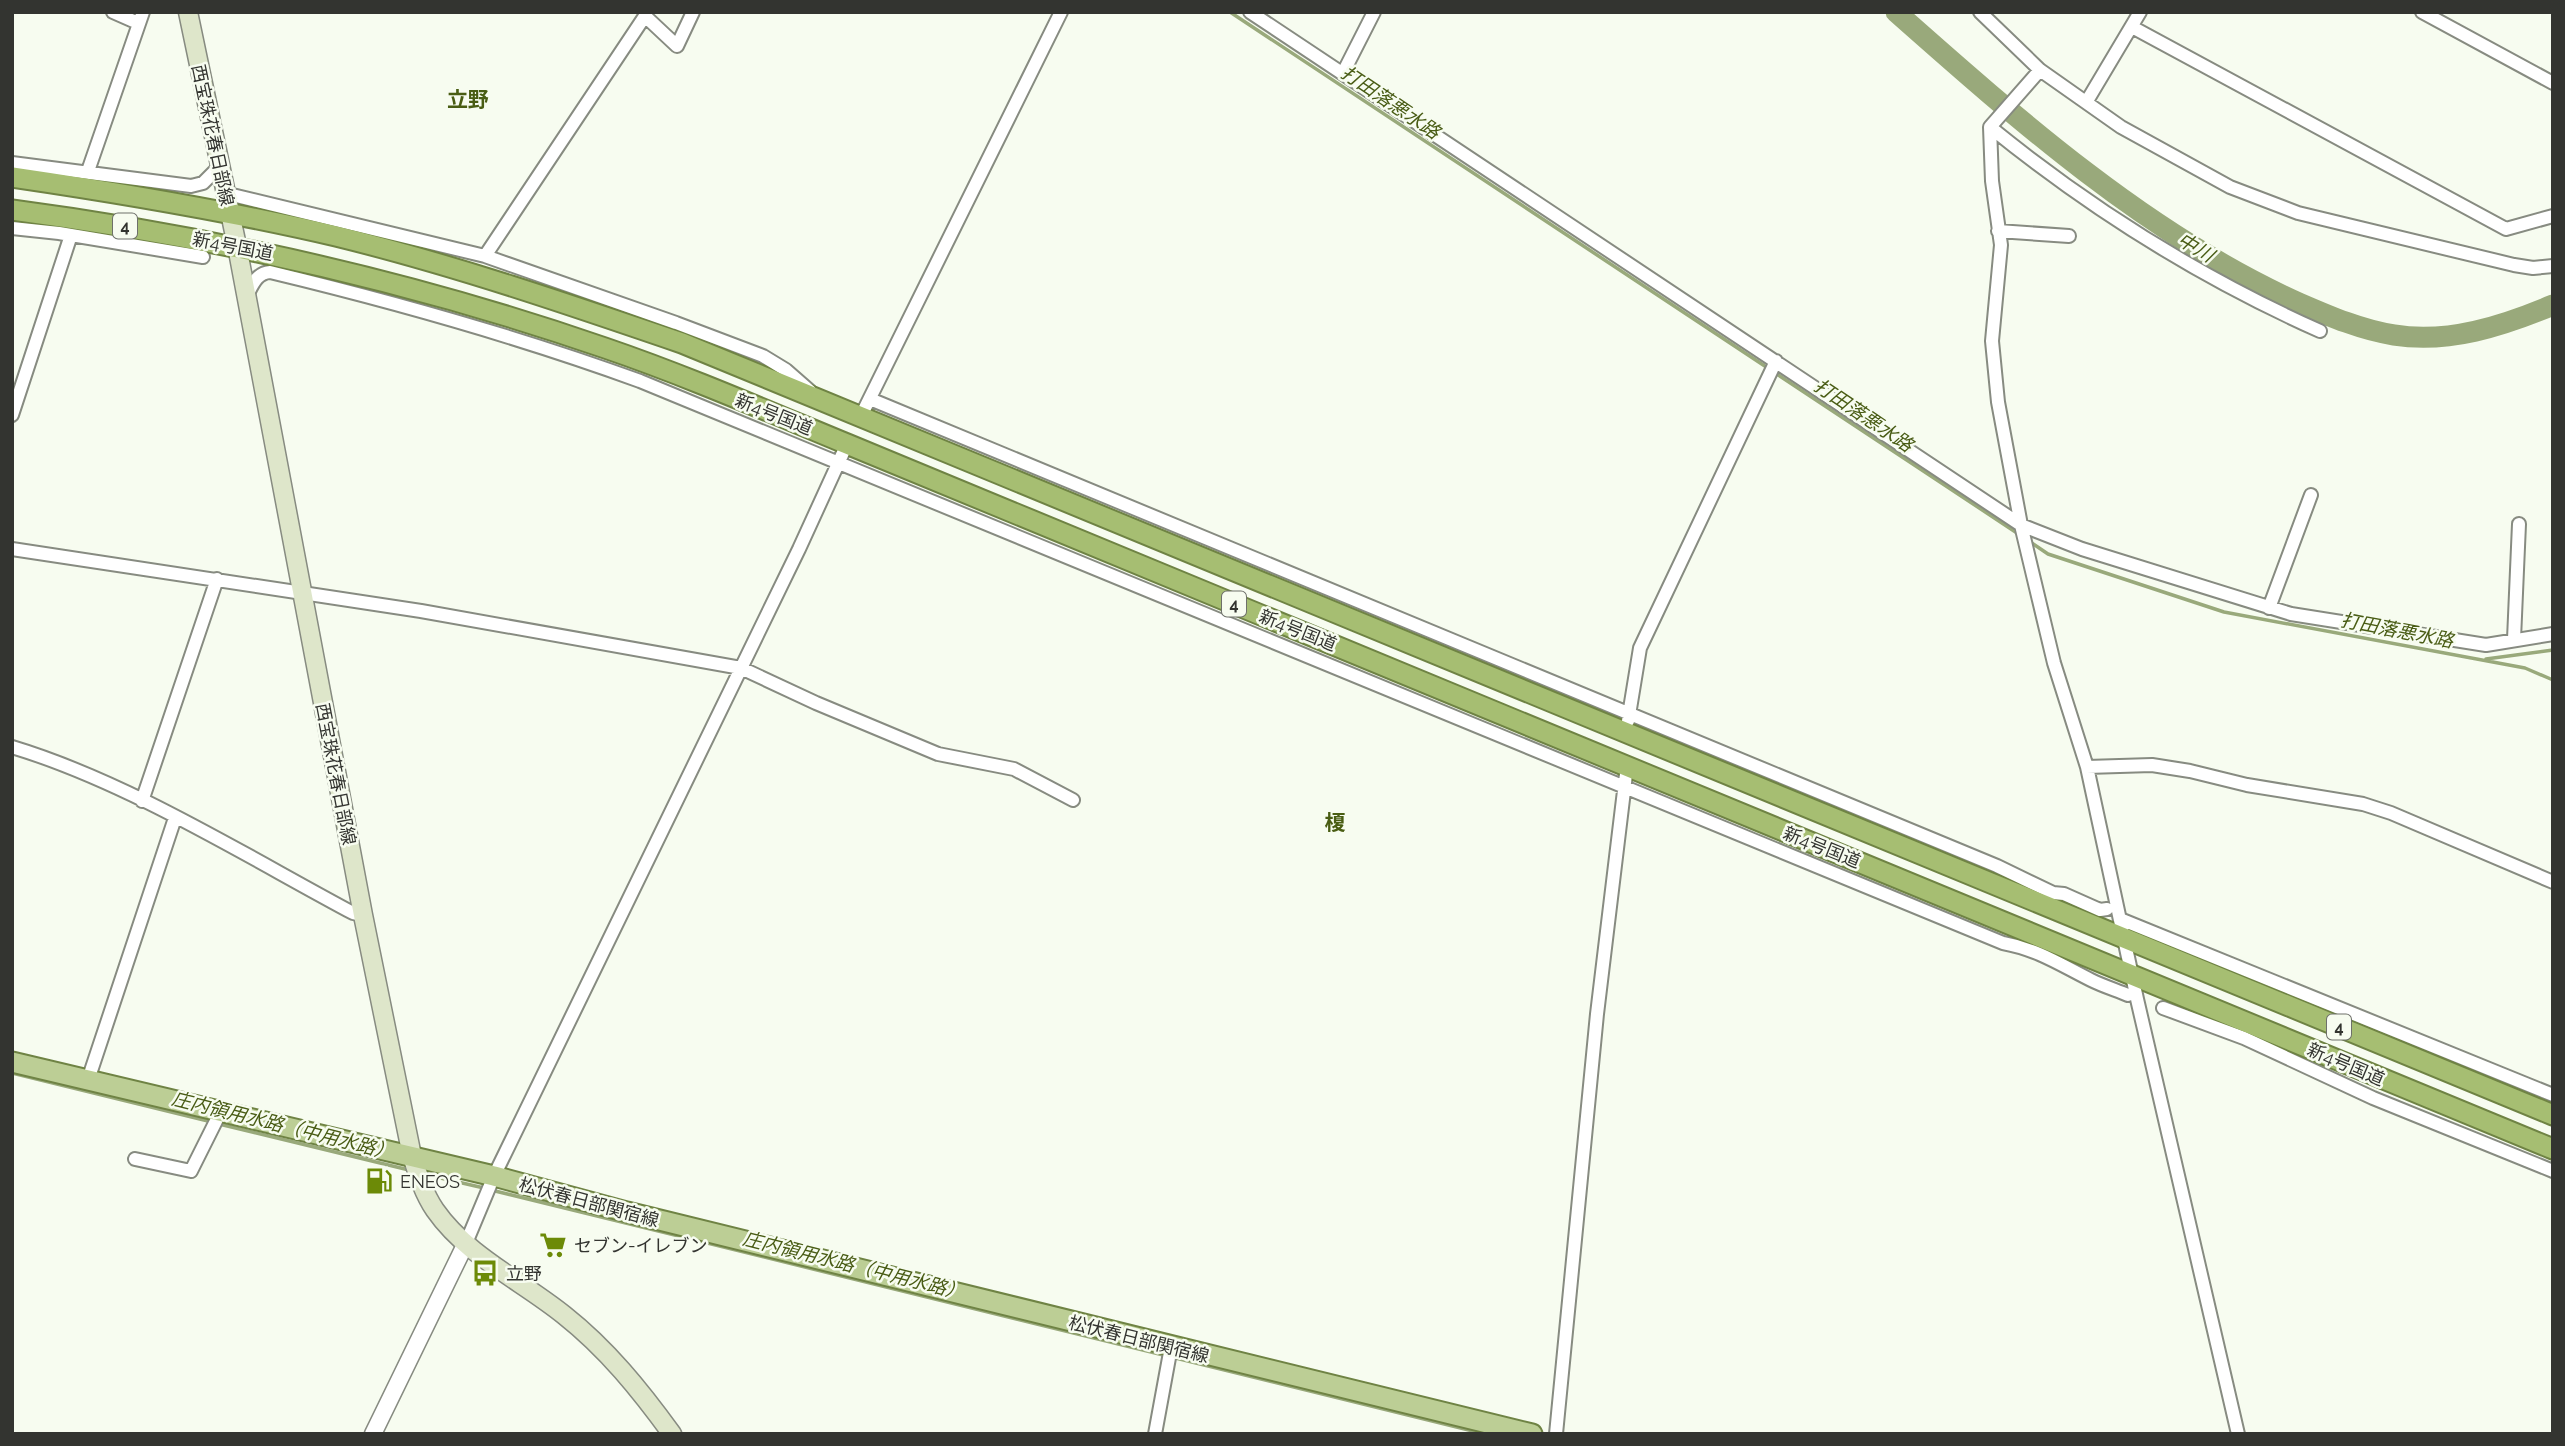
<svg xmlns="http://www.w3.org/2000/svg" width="2565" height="1446" font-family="Raleway,'Noto Sans JP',sans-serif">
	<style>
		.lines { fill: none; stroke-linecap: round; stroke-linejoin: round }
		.stream { stroke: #99a97b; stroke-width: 3.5 }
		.river { stroke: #99a97b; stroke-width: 21 }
		.minor-casing { stroke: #878b81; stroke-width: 16 }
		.tertiary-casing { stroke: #878b81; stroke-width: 19 }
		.secondary-casing { stroke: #878b81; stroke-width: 21 }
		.primary-casing { stroke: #6f8344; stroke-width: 23 }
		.trunk-casing { stroke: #6f8344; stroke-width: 23 }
		.minor { stroke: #fff; stroke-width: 12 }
		.tertiary { stroke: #fff; stroke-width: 16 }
		.secondary { stroke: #dee6ca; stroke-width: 18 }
		.primary { stroke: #bcce95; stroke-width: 19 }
		.trunk { stroke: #a6be72; stroke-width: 19 }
		.labels { text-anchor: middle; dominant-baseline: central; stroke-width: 5; stroke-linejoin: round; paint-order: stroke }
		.shield { fill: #f7fcf0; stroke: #6e706a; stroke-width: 2 }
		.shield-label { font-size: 16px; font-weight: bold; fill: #333430 }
		.street-label { font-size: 18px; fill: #333430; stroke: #f7fcf0 }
		.poi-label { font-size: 18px; fill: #333430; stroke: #f7fcf0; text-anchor: start }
		.water-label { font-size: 19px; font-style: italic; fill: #495c15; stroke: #f7fcf0 }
		.quarter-label { font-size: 21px; font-weight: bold; fill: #495d13; stroke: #f7fcf0 }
	</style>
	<rect width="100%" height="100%" fill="#f7fcf0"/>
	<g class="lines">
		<!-- stream -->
		<path class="stream" d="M 1230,12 L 2020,535
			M 2029,541 L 2048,554 L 2224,612 L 2525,668 L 2553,680
			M 2486,659 L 2553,650
			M 12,1073 L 212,1122
			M 219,1124 L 409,1170
			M 423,1174 L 484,1188
			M 491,1190 L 1485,1434"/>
		<!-- river -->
		<path class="river" d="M 1896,12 C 2018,120 2149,236 2299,303 C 2329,316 2361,330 2394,335 C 2448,344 2503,326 2553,305"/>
		<!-- minor casing -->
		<g class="minor-casing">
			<path id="minor" d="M 113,12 L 138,23
				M 1250,12 L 2021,525 L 2082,549 L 2291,614 L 2486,645 L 2553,634
				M 1980,12 L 2040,70 L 2121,127 L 2230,187 L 2298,213 L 2514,265 L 2533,268 L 2553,266
				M 2422,12 L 2553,83
				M 2132,27 L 2506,229 L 2553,216
				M 2040,70 L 1990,127 L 1992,181 L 2001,245 L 1992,341 L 1998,402 L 2021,525 L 2054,663 L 2087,767 L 2137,999 L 2238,1434
				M 1343,73 L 1374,12
				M 2087,101 L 2140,12
				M 1990,127 C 2091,209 2201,278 2320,331
				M 12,163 L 191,186 L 203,183 L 219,167
				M 88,171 L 143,12
				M 224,193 L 485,256 L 676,323 L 763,356 L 786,370 L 810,391
				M 12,228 L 59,233 L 203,257
				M 1998,231 L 2069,236
				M 485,256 L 645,16 L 677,46 L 693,12
				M 246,297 C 252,286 256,273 270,272 C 395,302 519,337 640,381 L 2003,943 C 2037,949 2061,965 2091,980 C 2103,986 2116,990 2128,995
				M 870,399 L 1997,866 L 2053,893 L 2064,894 L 2100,910 L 2107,909
				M 12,415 L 71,235
				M 861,416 L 1061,12
				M 12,549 L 421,611 L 741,668 L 816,703 L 938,754 L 1014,769 L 1073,800
				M 2269,608 L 2311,495
				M 2514,639 L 2519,524
				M 1628,721 L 1640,648 L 1776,361
				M 12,747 C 128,782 246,856 353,913 L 363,915
				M 2087,767 L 2152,765 L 2190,771 L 2247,785 L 2363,804 L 2391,813 L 2553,882
				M 142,801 L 217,579
				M 2120,919 L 2553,1095
				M 2163,1008 L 2244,1038 L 2373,1098 L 2553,1171
				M 88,1080 L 175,818
				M 135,1159 L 191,1171 L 221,1111
				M 466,1243 L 494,1176 L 799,549 L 847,444
				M 1155,1434 L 1171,1347
				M 1556,1434 L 1597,1014 L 1627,766"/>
		</g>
		<!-- tertiary casing -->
		<g class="tertiary-casing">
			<path id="tertiary" d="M 373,1434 L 466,1243"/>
		</g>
		<!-- secondary casing -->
		<g class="secondary-casing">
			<path id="secondary" d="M 188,12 L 237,246 L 363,915 L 412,1156 C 418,1175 424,1194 435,1210 C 467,1256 522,1281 564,1315 C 607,1349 640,1390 672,1434"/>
		</g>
		<!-- primary casing -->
		<g class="primary-casing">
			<path id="primary" d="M 12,1062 L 494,1176 L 627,1212 L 1532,1434"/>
		</g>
		<!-- trunk casing -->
		<g class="trunk-casing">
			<path id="trunk" d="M 12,177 C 121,193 229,211 336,236 C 454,265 568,304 682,343 L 2553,1115
				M 12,210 C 216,237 411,281 605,348 C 687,376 767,411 847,444 L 2553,1149"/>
		</g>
		<!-- minor -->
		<use href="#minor" class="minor"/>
		<!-- tertiary -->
		<use href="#tertiary" class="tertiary"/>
		<!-- secondary -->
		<use href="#secondary" class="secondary"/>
		<!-- primary -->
		<use href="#primary" class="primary"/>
		<!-- trunk -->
		<use href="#trunk" class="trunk"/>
	</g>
	<!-- icons -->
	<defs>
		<g id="fuel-bare" transform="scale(2.1)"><path d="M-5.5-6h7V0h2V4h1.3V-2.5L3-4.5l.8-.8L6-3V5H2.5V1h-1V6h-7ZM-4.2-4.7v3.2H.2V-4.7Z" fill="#6c8a07" stroke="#f7fcf0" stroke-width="2.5" paint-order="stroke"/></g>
		<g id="supermarket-bare" transform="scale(2.1)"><path d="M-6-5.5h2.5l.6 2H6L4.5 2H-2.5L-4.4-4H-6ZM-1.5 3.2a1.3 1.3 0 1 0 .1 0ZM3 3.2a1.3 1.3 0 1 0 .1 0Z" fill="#6c8a07" stroke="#f7fcf0" stroke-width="2.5" paint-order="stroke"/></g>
		<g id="bus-bare" transform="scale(2.1)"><path d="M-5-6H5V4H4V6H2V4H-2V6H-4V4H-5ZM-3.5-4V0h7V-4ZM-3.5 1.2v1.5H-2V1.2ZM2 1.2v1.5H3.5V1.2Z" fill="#6c8a07" stroke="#f7fcf0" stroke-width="2.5" paint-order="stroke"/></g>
	</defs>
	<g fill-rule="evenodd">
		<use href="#fuel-bare" x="379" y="1181"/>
		<use href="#supermarket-bare" x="553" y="1245"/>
		<use href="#bus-bare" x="485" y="1273"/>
	</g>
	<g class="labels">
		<!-- shield labels -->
		<g class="shield">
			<rect x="113" y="213.5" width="24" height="25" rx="5"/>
			<rect x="1222" y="591.5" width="24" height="25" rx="5"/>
			<rect x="2327" y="1014.5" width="24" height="25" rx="5"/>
		</g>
		<g class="shield-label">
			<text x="125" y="226">4</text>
			<text x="1234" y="604">4</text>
			<text x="2339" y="1027">4</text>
		</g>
		<!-- street labels -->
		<g class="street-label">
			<text transform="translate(213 135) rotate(78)">西宝珠花春日部線</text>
			<text transform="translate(233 246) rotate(11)">新4号国道</text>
			<text transform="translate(774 414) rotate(22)">新4号国道</text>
			<text transform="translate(1298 630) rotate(22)">新4号国道</text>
			<text transform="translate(336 774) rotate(79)">西宝珠花春日部線</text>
			<text transform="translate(1822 847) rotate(22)">新4号国道</text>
			<text transform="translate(2346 1064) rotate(23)">新4号国道</text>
			<text transform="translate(589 1202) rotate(15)">松伏春日部関宿線</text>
			<text transform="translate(1139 1339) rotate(14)">松伏春日部関宿線</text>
		</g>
		<!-- poi labels -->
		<g class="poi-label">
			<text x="400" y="1181">ENEOS</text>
			<text x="574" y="1245">セブン-イレブン</text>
			<text x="506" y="1273">立野</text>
		</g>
		<!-- water labels -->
		<g class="water-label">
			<text transform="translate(1391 102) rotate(34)">打田落悪水路</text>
			<text transform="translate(2196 247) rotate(31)">中川</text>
			<text transform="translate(1864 415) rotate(34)">打田落悪水路</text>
			<text transform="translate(2397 630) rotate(11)">打田落悪水路</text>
			<text transform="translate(283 1125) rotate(14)">庄内領用水路（中用水路）</text>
			<text transform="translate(854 1265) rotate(14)">庄内領用水路（中用水路）</text>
		</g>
		<!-- quarter labels -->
		<g class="quarter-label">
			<text x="468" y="99">立野</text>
			<text x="1335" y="822">榎</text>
		</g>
	</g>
	<!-- border -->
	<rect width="2565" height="1446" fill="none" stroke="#333430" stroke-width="28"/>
</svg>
